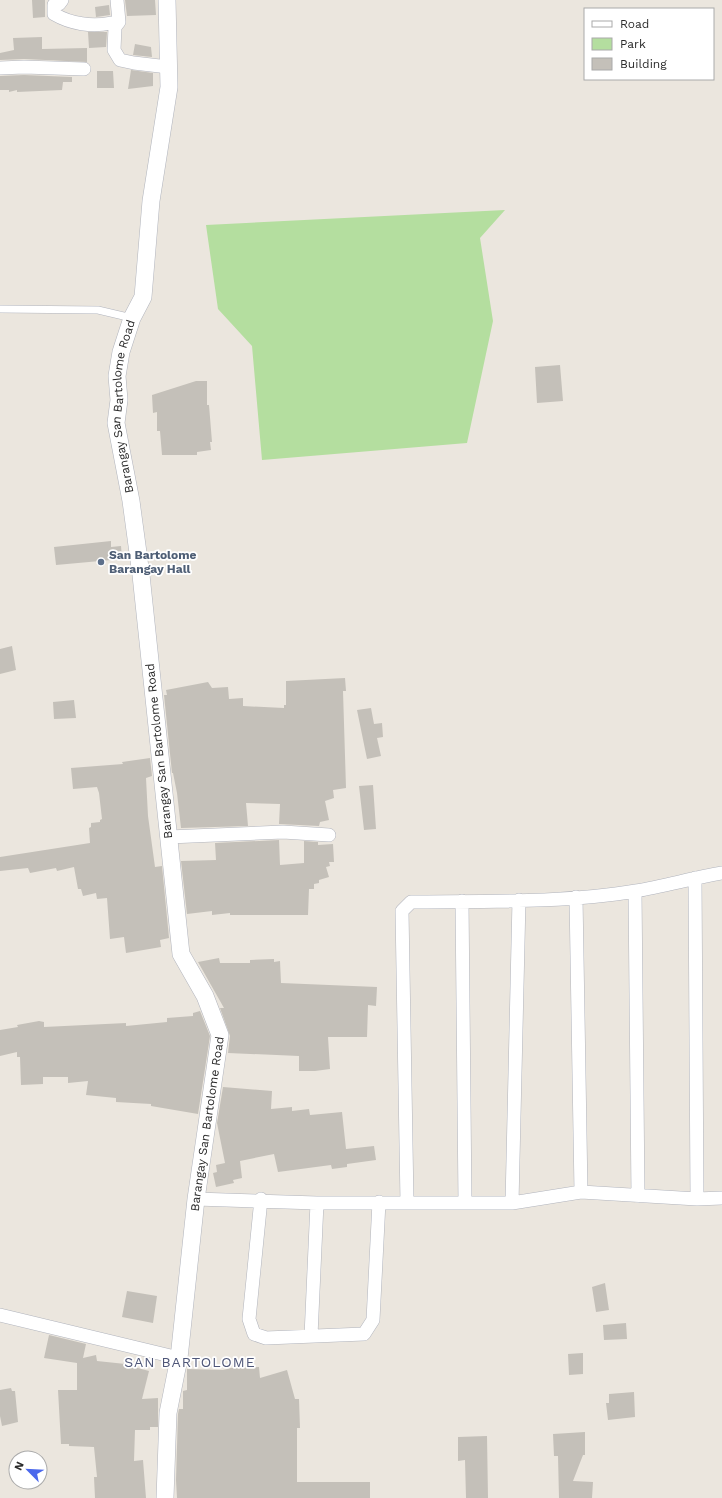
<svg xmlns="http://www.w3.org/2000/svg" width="722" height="1498" font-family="'Work Sans',sans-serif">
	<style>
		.green { fill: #b4de9f }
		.building { fill: #c4c0b9 }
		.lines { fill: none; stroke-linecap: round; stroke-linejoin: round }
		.service-casing { stroke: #b1b4bd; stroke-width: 8 }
		.minor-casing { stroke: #b1b4bd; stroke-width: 14 }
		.tertiary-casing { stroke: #b1b4bd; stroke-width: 18 }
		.service { stroke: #fff; stroke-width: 7 }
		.minor { stroke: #fff; stroke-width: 13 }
		.tertiary { stroke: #fff; stroke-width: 17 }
		.service-dot { fill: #5c6f8a; stroke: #fff; stroke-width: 1.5 }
		.labels { text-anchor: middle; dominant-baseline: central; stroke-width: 3.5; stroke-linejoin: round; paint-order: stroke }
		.street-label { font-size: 12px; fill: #2b2b2b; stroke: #fff }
		.service-label { font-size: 12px; font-weight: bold; fill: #4e5e75; stroke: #fff; text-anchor: start }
		.quarter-label { font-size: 14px; letter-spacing: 1px; fill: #4e5678; stroke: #fff }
	</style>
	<rect width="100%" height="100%" fill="#ebe6de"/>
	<!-- green -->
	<path class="green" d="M 505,210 L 480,238 L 493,321 L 467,443 L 262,460 L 252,346 L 218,309 L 206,225 Z"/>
	<!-- building -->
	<path class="building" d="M 32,0 L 45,0 L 45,17 L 33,18 Z
		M 125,0 L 155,0 L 156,15 L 127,16 Z
		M 109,5 L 110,15 L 96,17 L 95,7 Z
		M 88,32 L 107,32 L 106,47 L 89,48 Z
		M 42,37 L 42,49 L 87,48 L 87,62 L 24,59 L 0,60 L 0,53 L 14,50 L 13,38 Z
		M 135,44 L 151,47 L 152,57 L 133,55 Z
		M 131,70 L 153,73 L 153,86 L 128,89 Z
		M 97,71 L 113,71 L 114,88 L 97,88 Z
		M 24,75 L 72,77 L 72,82 L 63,82 L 62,90 L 17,92 L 17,90 L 9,92 L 9,90 L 0,90 L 0,76 Z
		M 560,365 L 563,401 L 537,403 L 535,367 Z
		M 196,381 L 207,381 L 207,405 L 209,405 L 212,442 L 210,442 L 211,450 L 197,452 L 197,455 L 162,455 L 160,431 L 157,431 L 157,412 L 153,413 L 152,395 Z
		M 111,541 L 111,547 L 121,546 L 122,559 L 56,565 L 54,547 Z
		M 12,646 L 16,670 L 0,674 L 0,649 Z
		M 345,678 L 346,691 L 343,691 L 346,788 L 333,790 L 334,798 L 325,801 L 329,820 L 320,822 L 319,826 L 279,824 L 280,804 L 246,803 L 248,826 L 181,828 L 177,793 L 173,773 L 172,773 L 164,695 L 167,695 L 166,690 L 208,682 L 212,688 L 228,687 L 229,699 L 243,698 L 243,706 L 284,708 L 284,705 L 286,705 L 286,681 Z
		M 74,700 L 76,718 L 54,719 L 53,702 Z
		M 371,708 L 374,724 L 382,723 L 383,737 L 377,738 L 381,756 L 367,759 L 357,710 Z
		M 150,758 L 152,776 L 146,778 L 148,816 L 155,867 L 162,866 L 169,938 L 160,940 L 161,947 L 126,953 L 124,937 L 110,939 L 107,898 L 97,899 L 96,893 L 83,896 L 81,889 L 78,889 L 74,867 L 57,871 L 56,868 L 30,873 L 28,868 L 0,871 L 0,857 L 90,843 L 89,828 L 91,827 L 91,823 L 100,822 L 100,820 L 102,819 L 99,793 L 97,787 L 73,789 L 71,768 L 123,764 L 122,762 Z
		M 373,785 L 376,829 L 364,830 L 359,786 Z
		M 279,840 L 280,865 L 304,863 L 304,841 L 318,842 L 318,845 L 333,844 L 334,862 L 329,862 L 330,866 L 326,867 L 329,877 L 319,880 L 319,883 L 314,884 L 314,889 L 309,889 L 308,915 L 230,915 L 230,913 L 212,915 L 212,911 L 187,914 L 181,861 L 216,860 L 215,843 Z
		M 219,958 L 220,963 L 250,963 L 250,960 L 274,959 L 274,962 L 280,961 L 281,983 L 377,987 L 376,1006 L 368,1005 L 367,1037 L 328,1037 L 330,1069 L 315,1071 L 299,1071 L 299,1056 L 228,1053 L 230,1036 L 220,1008 L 224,1008 L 198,962 Z
		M 200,1011 L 210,1036 L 198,1114 L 151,1106 L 151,1104 L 116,1102 L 116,1098 L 86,1095 L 88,1081 L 68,1083 L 68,1077 L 43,1077 L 43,1084 L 21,1085 L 20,1057 L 17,1057 L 17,1052 L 0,1056 L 0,1030 L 18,1027 L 17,1025 L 39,1021 L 44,1022 L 44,1027 L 126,1023 L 126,1026 L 167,1022 L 167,1018 L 193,1016 L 193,1013 Z
		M 223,1087 L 272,1091 L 271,1109 L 292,1107 L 292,1111 L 309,1109 L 310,1115 L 342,1112 L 346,1149 L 374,1146 L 376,1160 L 347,1164 L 347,1167 L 332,1169 L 331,1165 L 278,1172 L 274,1154 L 240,1161 L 242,1178 L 233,1180 L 234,1183 L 216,1187 L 213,1173 L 217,1172 L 216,1165 L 225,1163 L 217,1123 Z
		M 605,1283 L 609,1310 L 596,1312 L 592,1287 Z
		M 127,1291 L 157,1296 L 153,1323 L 122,1317 Z
		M 626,1323 L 627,1339 L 604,1340 L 603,1325 Z
		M 49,1335 L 86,1344 L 83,1358 L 96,1355 L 97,1361 L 135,1365 L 134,1367 L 149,1371 L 142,1399 L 158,1398 L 158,1427 L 150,1427 L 150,1430 L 135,1430 L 134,1461 L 143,1460 L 146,1498 L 95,1498 L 94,1477 L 97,1477 L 94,1447 L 69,1446 L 69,1444 L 61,1444 L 58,1390 L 77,1390 L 77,1363 L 44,1358 Z
		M 583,1353 L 583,1374 L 569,1375 L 568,1354 Z
		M 259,1367 L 260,1378 L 287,1370 L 295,1399 L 299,1399 L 300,1428 L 297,1428 L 297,1482 L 370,1482 L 370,1498 L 177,1498 L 176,1480 L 178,1414 L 179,1409 L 183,1409 L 183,1391 L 187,1390 L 187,1369 L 223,1370 L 231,1368 Z
		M 11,1388 L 12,1391 L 15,1391 L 18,1422 L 2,1426 L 0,1416 L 0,1390 Z
		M 634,1392 L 635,1417 L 608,1420 L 606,1403 L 609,1403 L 609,1394 Z
		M 585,1432 L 585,1455 L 583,1455 L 573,1481 L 593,1482 L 592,1498 L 559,1498 L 558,1456 L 554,1456 L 553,1434 Z
		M 487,1436 L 488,1498 L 466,1498 L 465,1460 L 458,1461 L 458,1437 Z"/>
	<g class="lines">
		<!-- service casing -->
		<g class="service-casing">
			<path id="service" d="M 0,309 L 98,310 L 132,318"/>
		</g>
		<!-- minor casing -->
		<g class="minor-casing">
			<path id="minor" d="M 62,0 L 59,4 L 54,5 L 54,14 C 71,24 92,27 111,23 L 115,27 L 114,50 L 120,60 L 134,63 L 168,67
				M 115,27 L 119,22 L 117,0
				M 0,68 L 24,67 L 84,69
				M 169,837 L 283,832 L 329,835
				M 635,891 L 638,1196
				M 576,897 L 581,1192
				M 462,901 L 465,1203
				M 196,1199 L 317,1203 L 512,1203 L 581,1192 L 697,1199 L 695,878
				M 261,1199 L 249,1319 L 254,1334 L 266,1338 L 364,1334 L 373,1320 L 379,1202
				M 697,1199 L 722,1198
				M 407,1202 L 402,911 L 411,902 C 483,901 565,903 636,891 C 665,886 693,878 722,873
				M 512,1203 L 519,900
				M 0,1315 L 179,1358
				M 311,1336 L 317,1203"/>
		</g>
		<!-- tertiary casing -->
		<g class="tertiary-casing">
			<g id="tertiary">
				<path id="s1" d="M 165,1498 L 168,1413 L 179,1358 L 196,1199 L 220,1035 L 205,996 L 181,954 L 141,575 L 131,501 L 116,423 L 119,400 L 117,376 L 121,352 L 132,318 L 143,297 L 151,201 L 169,87 L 167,0"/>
			</g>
		</g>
		<!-- service -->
		<use href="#service" class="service"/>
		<!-- minor -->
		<use href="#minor" class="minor"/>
		<!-- tertiary -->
		<use href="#tertiary" class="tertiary"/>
	</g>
	<!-- markers -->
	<circle class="service-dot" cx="101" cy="562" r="4"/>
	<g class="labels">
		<!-- street labels -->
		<g class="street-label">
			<text stroke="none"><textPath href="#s1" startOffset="1109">Barangay San Bartolome Road</textPath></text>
			<text transform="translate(159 751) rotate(-96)">Barangay San Bartolome Road</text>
			<text stroke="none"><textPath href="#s1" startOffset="377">Barangay San Bartolome Road</textPath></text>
		</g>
		<!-- service labels -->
		<g class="service-label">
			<text x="109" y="555">San Bartolome<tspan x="109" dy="14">Barangay Hall</tspan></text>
		</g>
		<!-- quarter labels -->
		<g class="quarter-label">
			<text x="190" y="1362">SAN BARTOLOME</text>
		</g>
	</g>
	<!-- legend -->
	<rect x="584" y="8" width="130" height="72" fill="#ffffff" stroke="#aaaaaa"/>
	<rect x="592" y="21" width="20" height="6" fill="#ffffff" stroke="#aaaaaa"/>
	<text x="620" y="28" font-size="12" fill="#2b2b2b">Road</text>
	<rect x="592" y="38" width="20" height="12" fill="#b4de9f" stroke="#aaaaaa"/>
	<text x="620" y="48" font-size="12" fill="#2b2b2b">Park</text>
	<rect x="592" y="58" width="20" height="12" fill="#c4c0b9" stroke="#aaaaaa"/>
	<text x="620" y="68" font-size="12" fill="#2b2b2b">Building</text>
	<!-- north arrow -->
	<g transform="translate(28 1470) rotate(294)"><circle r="19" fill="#ffffff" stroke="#aaaaaa"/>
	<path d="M0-3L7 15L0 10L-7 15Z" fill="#4b68ec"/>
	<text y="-6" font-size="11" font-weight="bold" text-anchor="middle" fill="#2b2b2b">N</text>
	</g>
</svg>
